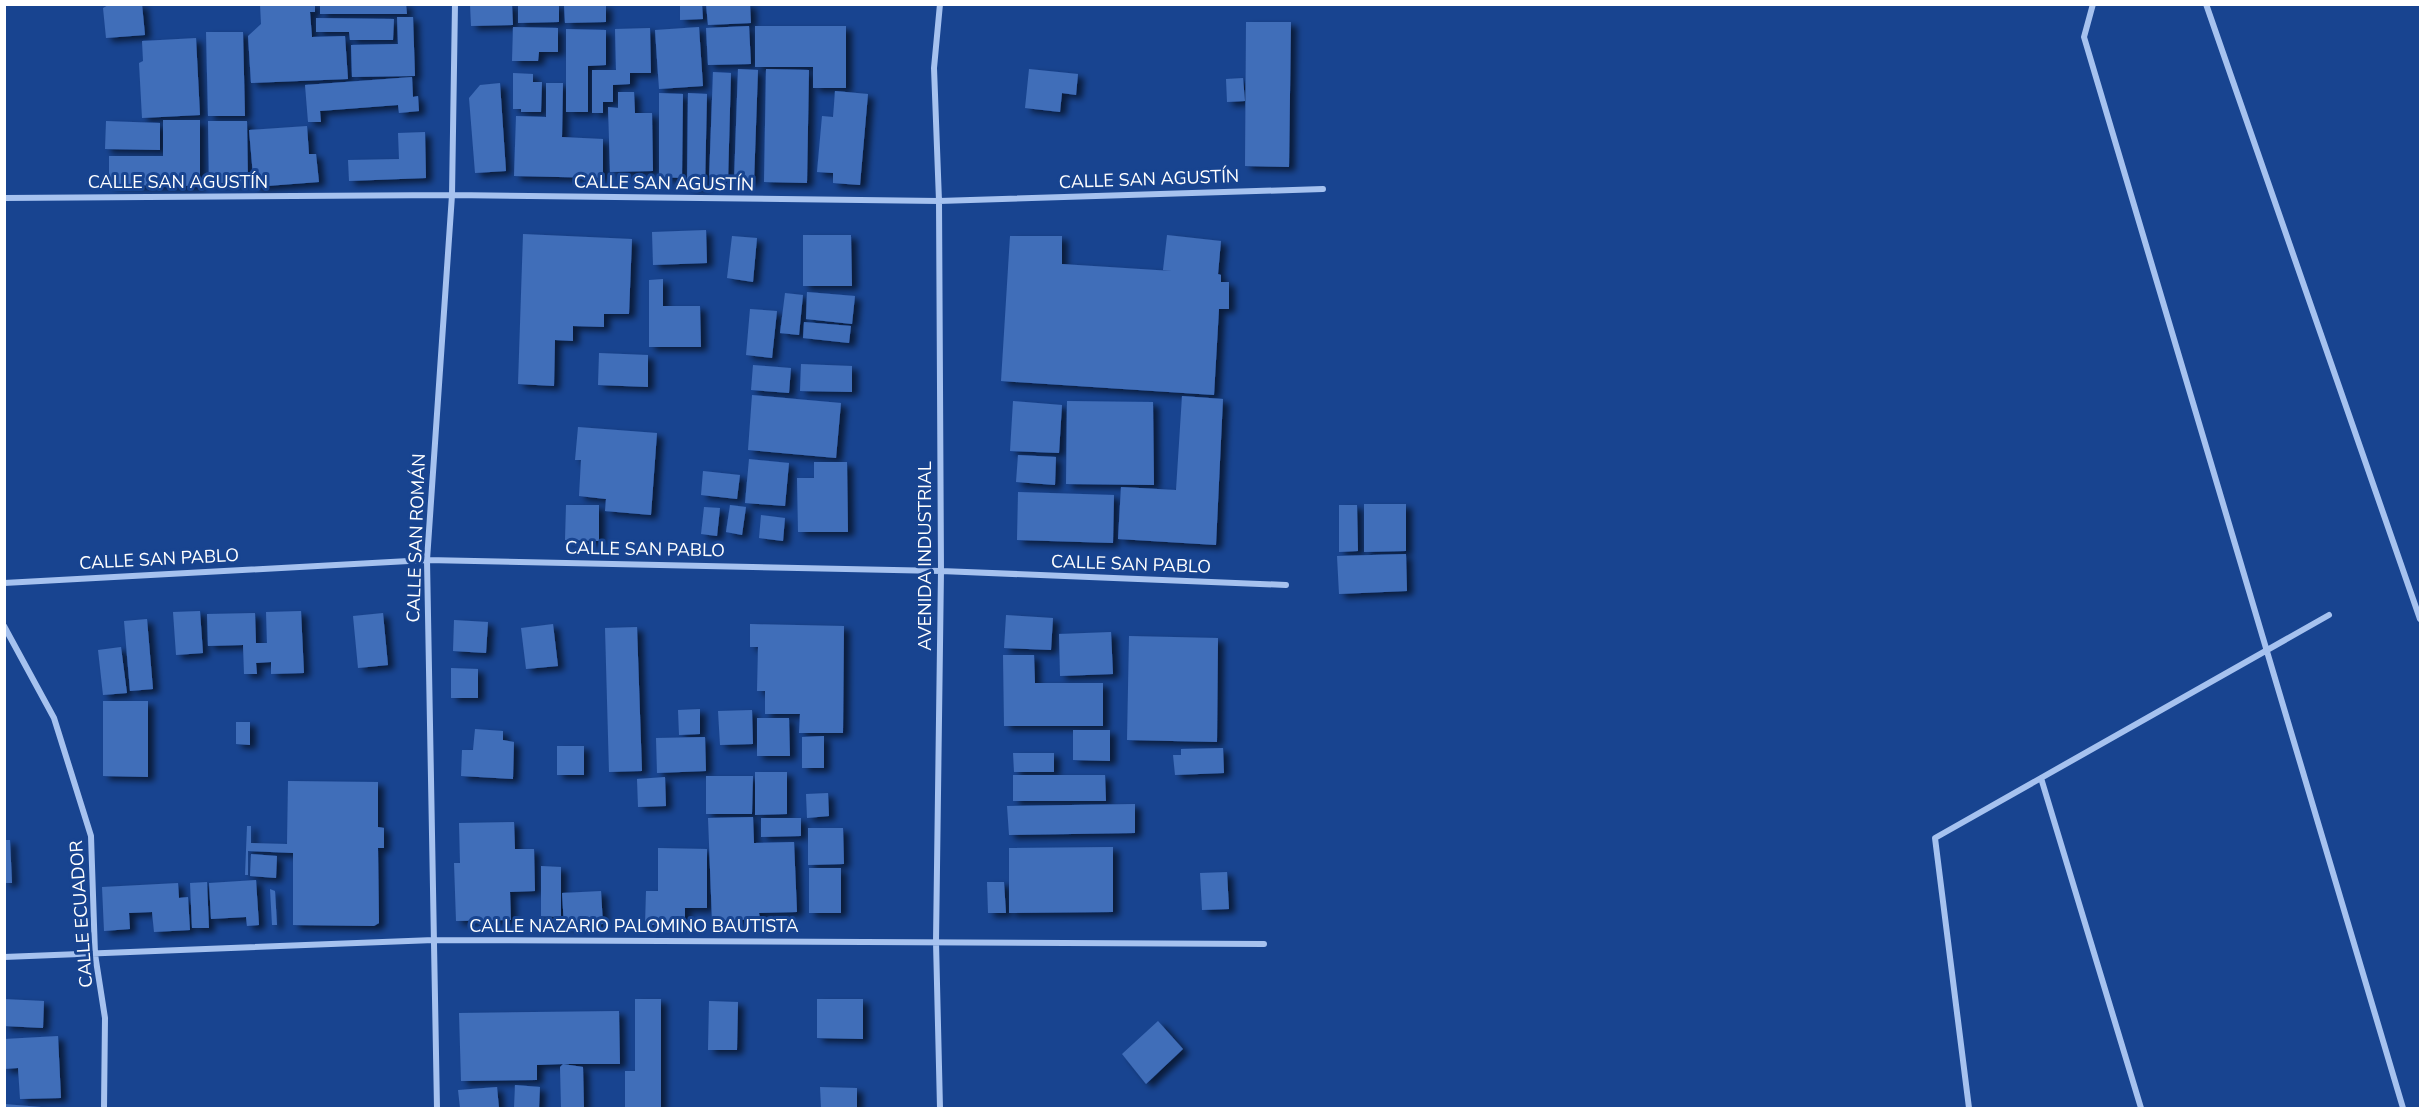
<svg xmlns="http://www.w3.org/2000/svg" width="2425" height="1113" font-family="'Nunito Sans',sans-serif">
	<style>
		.building { fill: #416eb9; filter: url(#shadow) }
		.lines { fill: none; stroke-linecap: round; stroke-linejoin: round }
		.street { stroke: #a6c2ef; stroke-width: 6 }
		.labels { text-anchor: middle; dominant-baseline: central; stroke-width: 6; stroke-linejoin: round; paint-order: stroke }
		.street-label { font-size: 18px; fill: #fff; stroke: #184490 }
	</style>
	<defs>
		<filter id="shadow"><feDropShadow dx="6" dy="4" stdDeviation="3" flood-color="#0009"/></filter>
	</defs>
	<rect width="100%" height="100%" fill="#184490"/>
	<!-- building -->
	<path class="building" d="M 110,4 L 142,4 L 145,35 L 106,38 L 103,8 Z
		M 260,4 L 315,4 L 315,12 L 310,12 L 312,37 L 345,36 L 348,79 L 251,83 L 248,36 L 261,24 Z
		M 320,4 L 406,4 L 407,14 L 320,14 Z
		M 470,4 L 512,4 L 513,25 L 471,26 Z
		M 518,4 L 559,4 L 559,22 L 518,23 Z
		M 680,4 L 702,4 L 703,19 L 680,20 Z
		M 706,4 L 750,4 L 751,23 L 708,25 Z
		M 564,5 L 606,5 L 606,22 L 565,23 Z
		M 397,17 L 413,17 L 415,76 L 352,77 L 351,45 L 398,44 Z
		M 316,18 L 394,19 L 393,40 L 350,40 L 349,32 L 316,32 Z
		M 1246,22 L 1291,22 L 1289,167 L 1245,166 Z
		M 749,26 L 751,64 L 708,65 L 706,28 Z
		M 755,26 L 846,26 L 846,88 L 813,88 L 813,67 L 755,67 Z
		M 513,27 L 558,28 L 558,52 L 539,52 L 538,61 L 512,61 Z
		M 699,27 L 703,86 L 659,89 L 655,30 Z
		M 650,28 L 651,73 L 630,73 L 630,84 L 613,85 L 613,102 L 603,102 L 603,113 L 592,113 L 592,70 L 616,70 L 615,29 Z
		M 566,29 L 606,30 L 606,65 L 588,66 L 588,112 L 566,112 Z
		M 206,32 L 243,32 L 245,116 L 208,116 Z
		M 196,38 L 200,115 L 142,118 L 139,63 L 143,61 L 142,41 Z
		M 738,69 L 758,70 L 754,182 L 734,181 Z
		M 766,69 L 809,70 L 807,183 L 764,182 Z
		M 1029,69 L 1078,74 L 1076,95 L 1062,93 L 1060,112 L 1025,108 Z
		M 713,72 L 731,73 L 728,181 L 709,180 Z
		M 513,73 L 533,74 L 533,82 L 542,82 L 541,112 L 521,112 L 521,109 L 513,109 Z
		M 412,77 L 413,97 L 418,96 L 419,111 L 399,113 L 398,105 L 320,111 L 321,122 L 308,122 L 305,85 Z
		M 1243,78 L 1245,101 L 1227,102 L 1226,79 Z
		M 500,83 L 506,171 L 475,173 L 469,98 L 480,85 Z
		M 546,83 L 563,83 L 562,137 L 603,139 L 603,178 L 514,176 L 516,116 L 546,117 Z
		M 835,91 L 868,94 L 860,185 L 833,183 L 833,173 L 817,172 L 822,116 L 833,117 Z
		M 618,92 L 634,92 L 635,113 L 652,113 L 653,171 L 610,172 L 608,107 L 618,108 Z
		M 659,93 L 683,94 L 682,178 L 659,177 Z
		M 688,93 L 707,94 L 705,187 L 687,187 Z
		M 163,120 L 200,120 L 200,186 L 109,185 L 109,156 L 163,156 Z
		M 106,121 L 160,123 L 160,150 L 105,149 Z
		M 208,121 L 247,121 L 248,183 L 209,183 Z
		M 307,126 L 309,154 L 316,154 L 319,182 L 254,187 L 249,130 Z
		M 425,132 L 426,178 L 349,181 L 348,160 L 399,159 L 398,133 Z
		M 706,230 L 707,263 L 653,265 L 652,232 Z
		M 523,234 L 632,239 L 629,314 L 604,314 L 604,327 L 573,326 L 573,341 L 555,340 L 554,386 L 518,384 Z
		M 803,235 L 851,235 L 852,286 L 803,286 Z
		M 1167,235 L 1221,241 L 1218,274 L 1221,275 L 1221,282 L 1229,282 L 1229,309 L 1219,309 L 1214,395 L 1001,381 L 1010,236 L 1062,236 L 1062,264 L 1172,271 L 1163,270 Z
		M 732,236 L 757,238 L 753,282 L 727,278 Z
		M 663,279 L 663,306 L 700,306 L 701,347 L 649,347 L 649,280 Z
		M 807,292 L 855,296 L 852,324 L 806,319 Z
		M 785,293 L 803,295 L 799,335 L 780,333 Z
		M 750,309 L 777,311 L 772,358 L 746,355 Z
		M 804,322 L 851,326 L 849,343 L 803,338 Z
		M 599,353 L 648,355 L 648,387 L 598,385 Z
		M 801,364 L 852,366 L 852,392 L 800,391 Z
		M 753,365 L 791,368 L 789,393 L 751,390 Z
		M 752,395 L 841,403 L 836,458 L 748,450 Z
		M 1182,396 L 1223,399 L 1216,545 L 1118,539 L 1121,487 L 1176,490 Z
		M 1013,401 L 1062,405 L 1059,453 L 1010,451 Z
		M 1067,401 L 1153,402 L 1154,485 L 1066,484 Z
		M 578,427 L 657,433 L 651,515 L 605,511 L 606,499 L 579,496 L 581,460 L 575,460 Z
		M 1018,455 L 1056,457 L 1055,485 L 1016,482 Z
		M 749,459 L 789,463 L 785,506 L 745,503 Z
		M 814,462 L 847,462 L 848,532 L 798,532 L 797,478 L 814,478 Z
		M 703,471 L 740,475 L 737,499 L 701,495 Z
		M 1018,492 L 1114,495 L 1113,543 L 1017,540 Z
		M 1364,504 L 1406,504 L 1406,551 L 1364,552 Z
		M 566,505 L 599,505 L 599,541 L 565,540 Z
		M 730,505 L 746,507 L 742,535 L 726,532 Z
		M 1339,505 L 1357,505 L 1358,551 L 1339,552 Z
		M 704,507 L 720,508 L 717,536 L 701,534 Z
		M 761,515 L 785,518 L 783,541 L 759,538 Z
		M 1406,554 L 1407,591 L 1339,594 L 1337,556 Z
		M 200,611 L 203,653 L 176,655 L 173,612 Z
		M 301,611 L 304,673 L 271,674 L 271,662 L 256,663 L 257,674 L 244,674 L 243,645 L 208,646 L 207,614 L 255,613 L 256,643 L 267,643 L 266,612 Z
		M 383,613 L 388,665 L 358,668 L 353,616 Z
		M 1006,615 L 1053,618 L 1051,650 L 1004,648 Z
		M 147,619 L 153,689 L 130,691 L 124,621 Z
		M 454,620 L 488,622 L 486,653 L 453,651 Z
		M 553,624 L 558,666 L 526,669 L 521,628 Z
		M 750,624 L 844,626 L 843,733 L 799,733 L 800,714 L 765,714 L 765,691 L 757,691 L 758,647 L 750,647 Z
		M 637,627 L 642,771 L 609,772 L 605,628 Z
		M 1111,632 L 1113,674 L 1060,676 L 1059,634 Z
		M 1129,636 L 1218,638 L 1217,742 L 1127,740 Z
		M 121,647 L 127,693 L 103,695 L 98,650 Z
		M 1003,655 L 1034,655 L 1035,683 L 1103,683 L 1103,726 L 1004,726 Z
		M 451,668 L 478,669 L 478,698 L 451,698 Z
		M 103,701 L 148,701 L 148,777 L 103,776 Z
		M 700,709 L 700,734 L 679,735 L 678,710 Z
		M 752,710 L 753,744 L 720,745 L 718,711 Z
		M 757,718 L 789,718 L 790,756 L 757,756 Z
		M 236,722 L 250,722 L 250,745 L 236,744 Z
		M 475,729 L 503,731 L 503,740 L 514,742 L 513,779 L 461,776 L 462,750 L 473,750 Z
		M 1073,730 L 1110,730 L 1110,761 L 1073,760 Z
		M 824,736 L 824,768 L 802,768 L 802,737 Z
		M 705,737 L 706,771 L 657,773 L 656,738 Z
		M 557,746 L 584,746 L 584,775 L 557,775 Z
		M 1223,748 L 1224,773 L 1175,775 L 1173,755 L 1181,755 L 1181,749 Z
		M 1013,753 L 1054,753 L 1054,772 L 1014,772 Z
		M 755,772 L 787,772 L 787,814 L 755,815 Z
		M 1013,775 L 1105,775 L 1106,801 L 1013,801 Z
		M 706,776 L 753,776 L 752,814 L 706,814 Z
		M 665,777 L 666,806 L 638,807 L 637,779 Z
		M 288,781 L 378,782 L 378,827 L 384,828 L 384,848 L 378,848 L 379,923 L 374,926 L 293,925 L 293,853 L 248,851 L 248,875 L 245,875 L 247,826 L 251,826 L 251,843 L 287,844 Z
		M 828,793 L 829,816 L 807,818 L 806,794 Z
		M 1135,804 L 1135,833 L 1009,835 L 1007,806 Z
		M 753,817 L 754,843 L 794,842 L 797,912 L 759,913 L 760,919 L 712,921 L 708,818 Z
		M 761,818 L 801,818 L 801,836 L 761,837 Z
		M 514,822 L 515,849 L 534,849 L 535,891 L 510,892 L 511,920 L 456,921 L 454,863 L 460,863 L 459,823 Z
		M 808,828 L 843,828 L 844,864 L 808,865 Z
		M 4,840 L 10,840 L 12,883 L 4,883 Z
		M 1113,847 L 1113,912 L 1009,913 L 1009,848 Z
		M 658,848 L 707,849 L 707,908 L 685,908 L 685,925 L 645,925 L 646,891 L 658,891 Z
		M 251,854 L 277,856 L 276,878 L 250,876 Z
		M 541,866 L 561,867 L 561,917 L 541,916 Z
		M 809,868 L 841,868 L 841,913 L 809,913 Z
		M 1227,872 L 1229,909 L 1202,910 L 1200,873 Z
		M 256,880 L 259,925 L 247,926 L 246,917 L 211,919 L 209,883 Z
		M 207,882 L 209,928 L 192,928 L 190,883 Z
		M 987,882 L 1004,882 L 1006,913 L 988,913 Z
		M 178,883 L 179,898 L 188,897 L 190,930 L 154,932 L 152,912 L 129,913 L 130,929 L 104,931 L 102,887 Z
		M 270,889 L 275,891 L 277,925 L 272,925 Z
		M 601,891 L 603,924 L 564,926 L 562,893 Z
		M 4,999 L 44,1001 L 43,1028 L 4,1026 Z
		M 635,999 L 661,999 L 661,1108 L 625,1108 L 625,1071 L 635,1071 Z
		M 817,999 L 863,999 L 863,1039 L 817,1038 Z
		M 709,1001 L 738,1002 L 737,1050 L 708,1050 Z
		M 619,1011 L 620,1064 L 563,1064 L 583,1067 L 584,1108 L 561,1108 L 560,1067 L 563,1064 L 537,1065 L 537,1080 L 461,1081 L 459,1013 Z
		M 1158,1021 L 1183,1049 L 1146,1084 L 1122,1054 Z
		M 58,1036 L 61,1098 L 20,1099 L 18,1068 L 4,1069 L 4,1039 Z
		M 515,1085 L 540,1087 L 539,1108 L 514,1108 Z
		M 497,1087 L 499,1108 L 460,1108 L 458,1090 Z
		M 820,1087 L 857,1088 L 857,1108 L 821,1108 Z
		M 4,1104 L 41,1107 L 41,1108 L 4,1108 Z"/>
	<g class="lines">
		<!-- street -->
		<path class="street" d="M 940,4 L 934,68 L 939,201 L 941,571 L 936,942 L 940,1108
			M 2093,4 L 2084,37 L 2403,1108
			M 2206,4 L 2420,619
			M 4,198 L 452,195 L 939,201 L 1323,189
			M 4,583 L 427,560 L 941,571 L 1286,585
			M 4,626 L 54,718 L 91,836 L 95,954 L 105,1018 L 104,1108
			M 2041,778 L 2141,1108
			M 4,957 L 434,940 L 1264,944
			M 437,1108 L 427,560 L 452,195 L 455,4
			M 1969,1108 L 1935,838 L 2329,615"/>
	</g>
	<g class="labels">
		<!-- street labels -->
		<g class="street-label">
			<text transform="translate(1149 179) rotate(-2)">CALLE SAN AGUSTÍN</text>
			<text x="178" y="182">CALLE SAN AGUSTÍN</text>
			<text transform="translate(664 183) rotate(1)">CALLE SAN AGUSTÍN</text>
			<text transform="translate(416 538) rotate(-88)">CALLE SAN ROMÁN</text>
			<text transform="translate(645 549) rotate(1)">CALLE SAN PABLO</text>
			<text transform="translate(925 556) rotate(-90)">AVENIDA INDUSTRIAL</text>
			<text transform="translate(159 559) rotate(-3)">CALLE SAN PABLO</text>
			<text transform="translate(1131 564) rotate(2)">CALLE SAN PABLO</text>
			<text transform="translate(81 914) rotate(-94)">CALLE ECUADOR</text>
			<text x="634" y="926">CALLE NAZARIO PALOMINO BAUTISTA</text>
		</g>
	</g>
	<!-- border -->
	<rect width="2425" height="1113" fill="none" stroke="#ffffff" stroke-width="12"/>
</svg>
